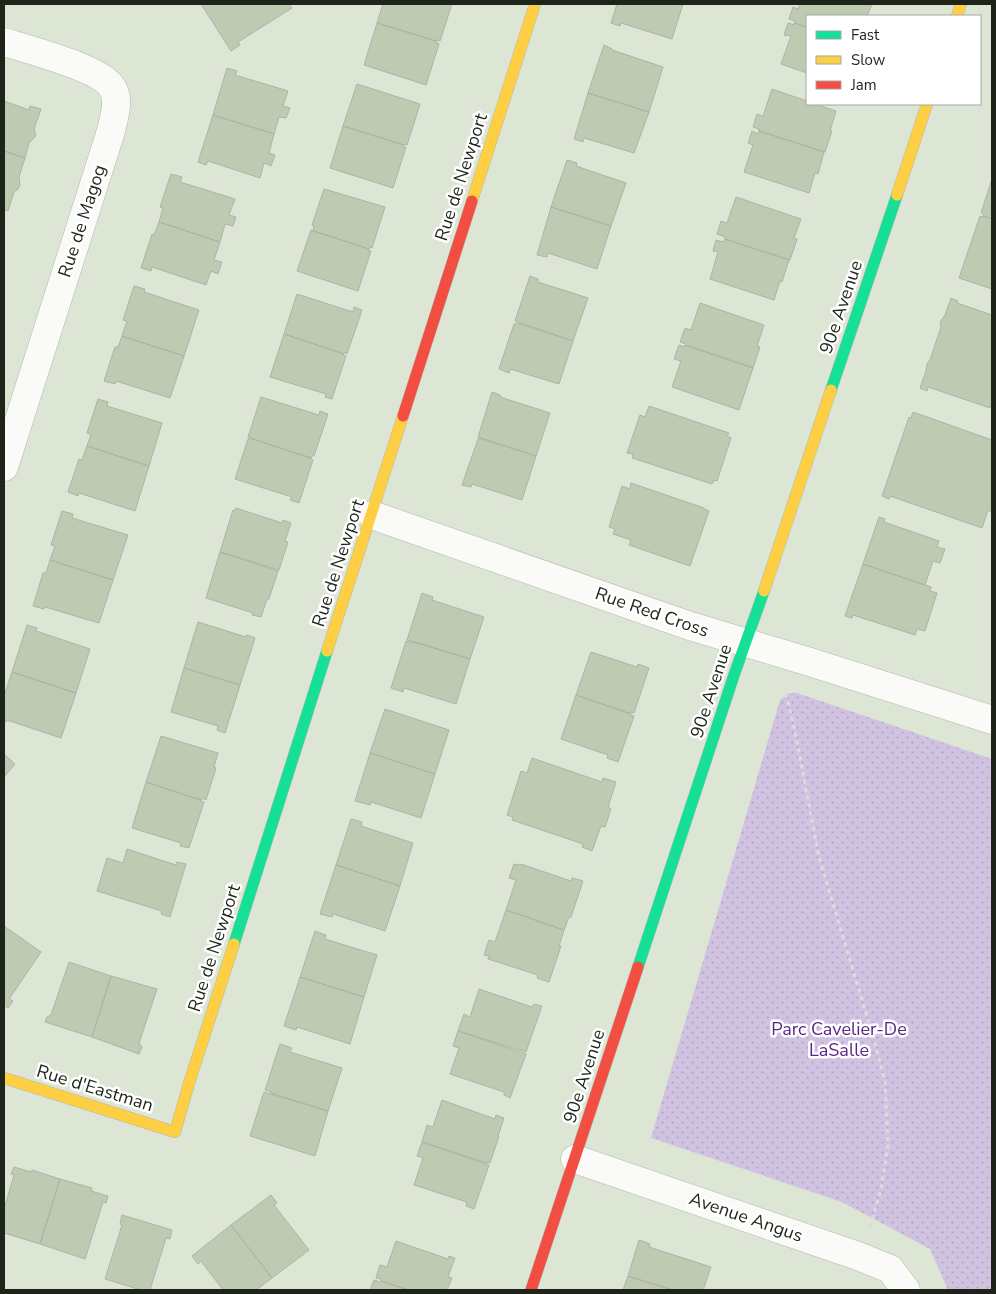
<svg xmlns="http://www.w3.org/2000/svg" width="996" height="1294" font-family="'Nunito Sans',sans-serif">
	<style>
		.park { fill: url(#park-dots) }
		.building { fill: #becbb2; stroke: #adb3a6 }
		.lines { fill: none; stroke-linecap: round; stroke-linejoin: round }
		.street-casing { stroke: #b1b8ab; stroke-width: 29 }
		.fast-casing { stroke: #b1b8ab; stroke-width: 12 }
		.slow-casing { stroke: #b1b8ab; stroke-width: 12 }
		.jam-casing { stroke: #b1b8ab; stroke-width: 12 }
		.path { stroke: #daddd8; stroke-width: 3; stroke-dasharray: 4 4; stroke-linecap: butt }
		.street { stroke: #fafbf9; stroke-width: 28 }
		.fast { stroke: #16e098; stroke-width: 11 }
		.slow { stroke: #ffcf43; stroke-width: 11 }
		.jam { stroke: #f24e42; stroke-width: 11 }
		.labels { text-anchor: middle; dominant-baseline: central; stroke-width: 5; stroke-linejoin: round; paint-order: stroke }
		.street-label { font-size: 18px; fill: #1e2419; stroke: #fff }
		.park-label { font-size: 18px; fill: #5d2687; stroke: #fff }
	</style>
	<defs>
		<pattern id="park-dots" width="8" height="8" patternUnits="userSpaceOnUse" patternTransform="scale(1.25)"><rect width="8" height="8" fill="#d1c2e2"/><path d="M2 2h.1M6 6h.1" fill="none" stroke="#b3a7c1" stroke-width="1.8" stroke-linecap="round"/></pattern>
	</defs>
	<rect width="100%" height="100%" fill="#dde6d5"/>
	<!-- park -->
	<path class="park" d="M 789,693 L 797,693 L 992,759 L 992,1290 L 948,1290 L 930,1249 L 842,1202 L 651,1138 L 780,700 Z"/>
	<!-- building -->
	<path class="building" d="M 201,4 L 289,4 L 292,8 L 238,42 L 240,45 L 231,51 Z
		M 383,4 L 452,4 L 440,41 L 437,40 L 436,41 L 377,23 Z
		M 617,4 L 683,4 L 672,39 L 621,23 L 620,26 L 611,23 Z
		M 800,4 L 872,4 L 867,16 L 807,16 L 807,27 L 794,23 L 795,21 L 789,19 L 793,7 L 798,9 Z
		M 377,23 L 436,41 L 436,42 L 439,44 L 426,85 L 364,65 Z
		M 788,23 L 794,25 L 794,23 L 807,27 L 807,73 L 781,64 L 791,36 L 784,35 Z
		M 604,45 L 612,49 L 612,50 L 663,67 L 649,112 L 588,93 Z
		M 227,68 L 237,71 L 235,75 L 288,91 L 283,106 L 290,108 L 286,118 L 279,117 L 274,134 L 213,115 Z
		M 357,84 L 420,104 L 407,145 L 404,144 L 404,145 L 343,126 Z
		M 772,89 L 807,101 L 807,104 L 815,104 L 836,111 L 830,131 L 832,131 L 825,152 L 759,131 L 759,129 L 753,127 L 757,114 L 763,116 Z
		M 588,93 L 649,112 L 634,153 L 584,138 L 583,142 L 574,139 Z
		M 4,101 L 29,110 L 30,106 L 41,109 L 34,129 L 36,136 L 29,143 L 25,158 L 4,151 Z
		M 213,115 L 274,134 L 269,153 L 275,155 L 271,166 L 264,163 L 260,178 L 208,161 L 206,165 L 198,162 Z
		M 343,126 L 404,145 L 403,147 L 406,147 L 393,188 L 330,168 Z
		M 752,131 L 758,134 L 759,131 L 824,152 L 818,174 L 815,173 L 809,193 L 744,172 L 753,145 L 748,143 Z
		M 4,151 L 25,158 L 19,177 L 20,185 L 18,189 L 14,192 L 8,211 L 4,210 Z
		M 567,160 L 577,163 L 576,166 L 626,183 L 611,226 L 551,207 Z
		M 171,174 L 182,177 L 180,182 L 235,199 L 229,215 L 236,217 L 233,226 L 225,224 L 220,242 L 159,222 L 163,208 L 160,207 Z
		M 992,179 L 992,219 L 983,216 L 984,214 L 981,213 Z
		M 324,189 L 385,207 L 372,248 L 370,247 L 369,249 L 313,231 L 314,226 L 312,225 Z
		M 736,197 L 801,219 L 794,238 L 797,239 L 790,260 L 725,239 L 725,237 L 717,234 L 721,221 L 727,223 Z
		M 551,207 L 611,226 L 597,269 L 548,253 L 547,257 L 537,255 Z
		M 980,216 L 982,217 L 983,216 L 992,219 L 992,289 L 959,278 Z
		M 159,222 L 220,242 L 214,260 L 222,262 L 218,274 L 211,271 L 206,285 L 152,267 L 151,271 L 141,268 L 152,234 L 154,235 Z
		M 311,230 L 369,249 L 368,251 L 371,251 L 358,291 L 297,271 Z
		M 725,239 L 789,260 L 782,282 L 780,281 L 774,300 L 710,279 L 718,252 L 713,251 L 716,240 L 724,242 Z
		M 530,276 L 538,279 L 538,282 L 588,298 L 573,341 L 515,321 Z
		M 134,286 L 145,289 L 144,292 L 199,310 L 184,356 L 122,336 L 127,321 L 123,320 Z
		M 297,294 L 353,312 L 354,307 L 362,310 L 347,354 L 344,352 L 344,354 L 284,334 Z
		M 951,298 L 958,301 L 957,303 L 992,315 L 992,400 L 990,408 L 928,387 L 927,391 L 920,388 L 926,371 L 927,364 L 930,360 L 941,327 L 940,322 L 945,315 Z
		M 700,303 L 764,325 L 757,346 L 760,347 L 753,368 L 685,345 L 686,344 L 680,342 L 685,328 L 691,330 Z
		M 517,323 L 573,341 L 559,384 L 510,369 L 509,373 L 499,369 L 514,324 L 516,324 Z
		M 284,334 L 344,354 L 343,355 L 346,356 L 332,399 L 325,397 L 326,394 L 270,377 Z
		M 122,336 L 184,356 L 170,398 L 116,381 L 115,384 L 104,381 L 115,347 L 118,347 Z
		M 679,345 L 685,347 L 685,345 L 753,368 L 739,410 L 672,387 L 681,361 L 674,359 Z
		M 492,392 L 500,395 L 500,397 L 550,413 L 536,456 L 478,437 Z
		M 261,397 L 319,415 L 320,411 L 328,414 L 314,456 L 312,456 L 311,458 L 250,438 L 250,437 L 248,437 Z
		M 98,399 L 108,402 L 107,406 L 162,423 L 149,466 L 87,446 L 91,434 L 87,433 Z
		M 649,406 L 729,433 L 727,436 L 731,438 L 717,481 L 714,480 L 712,484 L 632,458 L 633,454 L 627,453 L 640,415 L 645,417 Z
		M 913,412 L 992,440 L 992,512 L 988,510 L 982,528 L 890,496 L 889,499 L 882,496 L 909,417 L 911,418 Z
		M 250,438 L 311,458 L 311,459 L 313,460 L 299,503 L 290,500 L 292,497 L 235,479 L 248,439 Z
		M 479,438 L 536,456 L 522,500 L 472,484 L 471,487 L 462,485 L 478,439 Z
		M 87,446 L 149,466 L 135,511 L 79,493 L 78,496 L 68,492 L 79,459 L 82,460 Z
		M 631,483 L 704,508 L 704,509 L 709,511 L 690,566 L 629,545 L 631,540 L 613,534 L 615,529 L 609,527 L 622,486 L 630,489 Z
		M 236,508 L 282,523 L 283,520 L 291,523 L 285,541 L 288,542 L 279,570 L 220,552 L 233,510 L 235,511 Z
		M 62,511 L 73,514 L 72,518 L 128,535 L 113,580 L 50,560 L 55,546 L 51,545 Z
		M 879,517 L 885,519 L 884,522 L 939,541 L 937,547 L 945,549 L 940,563 L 933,561 L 925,585 L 863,564 Z
		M 220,552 L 278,571 L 269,599 L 267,599 L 261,617 L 252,615 L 253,613 L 206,598 Z
		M 50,560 L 113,580 L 99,623 L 45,607 L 44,609 L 33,606 L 43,573 L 46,573 Z
		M 863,564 L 931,587 L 930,591 L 937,593 L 925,631 L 917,629 L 915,635 L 853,615 L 852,618 L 845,616 Z
		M 422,593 L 433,597 L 432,600 L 484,617 L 470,659 L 407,640 Z
		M 198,622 L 246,637 L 247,635 L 255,638 L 240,685 L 184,668 Z
		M 27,625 L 37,628 L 36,631 L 90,649 L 76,693 L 12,672 Z
		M 406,641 L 412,643 L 412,641 L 470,659 L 456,704 L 404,688 L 403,692 L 391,688 Z
		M 591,652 L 637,667 L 638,664 L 649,668 L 634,713 L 631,712 L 631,714 L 576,695 Z
		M 184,668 L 240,685 L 225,733 L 217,730 L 218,726 L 171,712 Z
		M 12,672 L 76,693 L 61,738 L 7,720 L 6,722 L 4,721 L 4,696 Z
		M 576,695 L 631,714 L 630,715 L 634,716 L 618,762 L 607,758 L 608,755 L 561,739 Z
		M 385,709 L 449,730 L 435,774 L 370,753 Z
		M 161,736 L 218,753 L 214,767 L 216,768 L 206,800 L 202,798 L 201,800 L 146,782 Z
		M 370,753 L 435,774 L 421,818 L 371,802 L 370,805 L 355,801 Z
		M 4,754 L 15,764 L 4,777 Z
		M 532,758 L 602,782 L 603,778 L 616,782 L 608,807 L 611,809 L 605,827 L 601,826 L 592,851 L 582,847 L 583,844 L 512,820 L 513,817 L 507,815 L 521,771 L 527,773 Z
		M 146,782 L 201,800 L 201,801 L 204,802 L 189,848 L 180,846 L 181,843 L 132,828 Z
		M 351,819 L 362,822 L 361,826 L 413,843 L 400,886 L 336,865 Z
		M 127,849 L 176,865 L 177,862 L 186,864 L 170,917 L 161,914 L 162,911 L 97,891 L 107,858 L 123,863 Z
		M 514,864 L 520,865 L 521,864 L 571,881 L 572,878 L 583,881 L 571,917 L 569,917 L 564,930 L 506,910 L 516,880 L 509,878 Z
		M 336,865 L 400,886 L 385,931 L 333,914 L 332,917 L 320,914 Z
		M 506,910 L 564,930 L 559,946 L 561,946 L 549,982 L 537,978 L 538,975 L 488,959 L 489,956 L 484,955 L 489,940 L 495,942 Z
		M 4,926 L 41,952 L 9,999 L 13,1001 L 8,1008 L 4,1005 Z
		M 315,931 L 326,935 L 325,939 L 377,955 L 364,997 L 300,977 Z
		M 69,962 L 111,976 L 92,1037 L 45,1022 L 47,1017 L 51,1015 Z
		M 111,976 L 157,989 L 139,1043 L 142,1047 L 139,1054 L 92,1037 Z
		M 300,977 L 364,997 L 350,1044 L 297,1027 L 296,1030 L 284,1026 Z
		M 479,989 L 532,1007 L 534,1004 L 542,1006 L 526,1052 L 458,1031 L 464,1014 L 470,1017 Z
		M 458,1031 L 526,1054 L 510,1098 L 504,1095 L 504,1092 L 450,1074 L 459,1048 L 453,1046 Z
		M 280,1044 L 292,1048 L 290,1052 L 342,1068 L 328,1111 L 271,1093 L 271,1092 L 265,1090 Z
		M 264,1092 L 328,1111 L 315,1156 L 250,1136 Z
		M 442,1100 L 495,1119 L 496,1115 L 504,1118 L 498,1136 L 499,1136 L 490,1163 L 487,1162 L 487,1163 L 422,1142 L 427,1125 L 433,1127 Z
		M 422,1142 L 489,1165 L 474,1209 L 466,1206 L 467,1202 L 414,1185 L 423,1158 L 417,1156 Z
		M 14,1167 L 31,1172 L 32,1170 L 60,1179 L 40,1244 L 4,1233 L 4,1209 L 14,1175 L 11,1174 Z
		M 60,1179 L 92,1188 L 91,1191 L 108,1196 L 106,1203 L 103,1202 L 85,1259 L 40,1244 Z
		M 271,1195 L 277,1203 L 274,1205 L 309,1250 L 272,1278 L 231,1225 Z
		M 122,1215 L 172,1230 L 170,1239 L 166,1238 L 150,1290 L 141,1290 L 105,1279 L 122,1225 L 120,1224 Z
		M 231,1225 L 272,1278 L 256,1290 L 223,1290 L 201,1261 L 198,1264 L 192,1256 Z
		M 639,1240 L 650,1244 L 649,1247 L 711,1267 L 703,1290 L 672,1290 L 628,1276 Z
		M 396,1241 L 448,1259 L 449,1256 L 455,1258 L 448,1277 L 452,1278 L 447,1290 L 409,1290 L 381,1281 L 381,1279 L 376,1278 L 380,1265 L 387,1267 Z
		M 628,1276 L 672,1290 L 623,1290 Z
		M 374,1280 L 380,1282 L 381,1281 L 409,1290 L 370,1290 Z"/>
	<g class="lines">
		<!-- street casing -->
		<g class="street-casing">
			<path id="street" d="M 4,42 C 27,49 99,68 111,86 C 121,98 114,117 111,131 L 4,467
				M 372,515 L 690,626 L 810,662 L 992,720
				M 575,1159 L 858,1256 L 890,1269 L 906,1290"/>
		</g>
		<!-- fast casing -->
		<g class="fast-casing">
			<path id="fast" d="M 831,390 L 897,195
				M 234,944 L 327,651
				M 638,967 L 734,675 L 764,591"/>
		</g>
		<!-- slow casing -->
		<g class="slow-casing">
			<path id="slow" d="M 957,16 L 961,4
				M 897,195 L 927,104
				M 472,201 L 535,4
				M 764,591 L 831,390
				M 327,651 L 403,416
				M 4,1078 L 175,1132 L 190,1080 L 234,944"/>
		</g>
		<!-- jam casing -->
		<g class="jam-casing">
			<path id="jam" d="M 403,416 L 472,201
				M 531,1290 L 638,967"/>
		</g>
		<!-- path -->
		<path class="path" d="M 784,686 L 795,732 L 819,857 L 872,1033 L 885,1081 L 888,1145 L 881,1189 L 870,1227"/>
		<!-- street -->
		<use href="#street" class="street"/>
		<!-- fast -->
		<use href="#fast" class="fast"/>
		<!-- slow -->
		<use href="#slow" class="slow"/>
		<!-- jam -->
		<use href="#jam" class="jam"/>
	</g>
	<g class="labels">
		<!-- street labels -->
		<g class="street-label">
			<text transform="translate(461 177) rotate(-72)">Rue de Newport</text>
			<text transform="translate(82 221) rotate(-72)">Rue de Magog</text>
			<text transform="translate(841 307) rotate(-71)">90e Avenue</text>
			<text transform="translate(338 563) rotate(-72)">Rue de Newport</text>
			<text transform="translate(652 612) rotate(19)">Rue Red Cross</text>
			<text transform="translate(711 691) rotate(-72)">90e Avenue</text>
			<text transform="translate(214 948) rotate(-72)">Rue de Newport</text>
			<text transform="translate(584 1076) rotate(-72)">90e Avenue</text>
			<text transform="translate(95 1088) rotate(17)">Rue d'Eastman</text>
			<text transform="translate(746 1217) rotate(19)">Avenue Angus</text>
		</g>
		<!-- park labels -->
		<g class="park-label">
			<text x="839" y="1029">Parc Cavelier-De<tspan x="839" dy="21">LaSalle</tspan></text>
		</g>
	</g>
	<!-- border -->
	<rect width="996" height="1294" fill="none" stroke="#1e2419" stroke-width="10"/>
	<!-- legend -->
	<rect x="806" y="15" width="175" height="90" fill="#ffffff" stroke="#a5a7a3"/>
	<rect x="816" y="31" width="25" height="8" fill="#16e098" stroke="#a5a7a3"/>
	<text x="851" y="40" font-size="15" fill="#1e2419">Fast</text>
	<rect x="816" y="56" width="25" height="8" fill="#ffcf43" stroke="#a5a7a3"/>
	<text x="851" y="65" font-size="15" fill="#1e2419">Slow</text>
	<rect x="816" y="81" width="25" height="8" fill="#f24e42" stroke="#a5a7a3"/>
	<text x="851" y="90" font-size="15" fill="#1e2419">Jam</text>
</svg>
